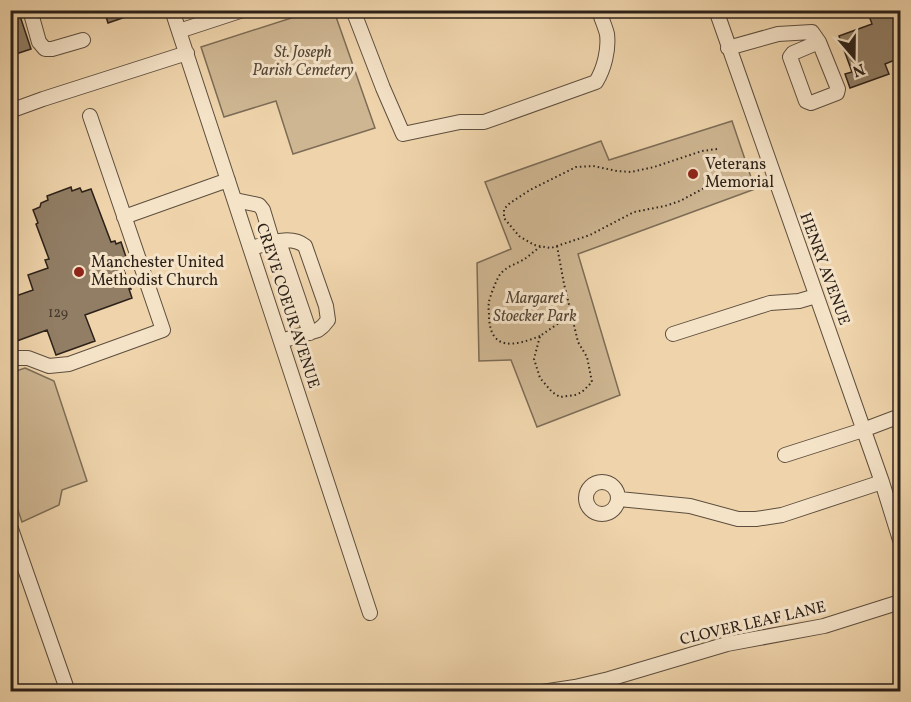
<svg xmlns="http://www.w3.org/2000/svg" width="911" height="702" font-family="Vollkorn,serif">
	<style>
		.green { fill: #ceb692; stroke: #7d6c56; stroke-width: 1.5 }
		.building { fill: #917e65; stroke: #2c2119; stroke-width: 1.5 }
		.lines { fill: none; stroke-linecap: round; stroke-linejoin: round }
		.minor-casing { stroke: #5d4e3e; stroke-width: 16 }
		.path { stroke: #2c2119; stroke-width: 2; stroke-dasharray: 1.5 3; stroke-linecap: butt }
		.minor { stroke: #f5e3c8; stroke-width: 14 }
		.poi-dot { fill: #8f2418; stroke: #f5e3c8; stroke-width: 2 }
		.labels { text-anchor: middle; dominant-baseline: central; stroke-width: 6; stroke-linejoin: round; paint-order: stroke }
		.number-label { font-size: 14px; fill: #45382c }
		.park-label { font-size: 16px; font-style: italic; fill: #544637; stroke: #f5e3c8 }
		.poi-label { font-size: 16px; fill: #2c2119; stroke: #f5e3c8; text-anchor: start }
		.street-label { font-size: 16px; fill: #2c2119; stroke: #f5e3c8 }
	</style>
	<rect width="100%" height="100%" fill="#efd4ab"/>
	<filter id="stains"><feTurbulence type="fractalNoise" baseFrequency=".00333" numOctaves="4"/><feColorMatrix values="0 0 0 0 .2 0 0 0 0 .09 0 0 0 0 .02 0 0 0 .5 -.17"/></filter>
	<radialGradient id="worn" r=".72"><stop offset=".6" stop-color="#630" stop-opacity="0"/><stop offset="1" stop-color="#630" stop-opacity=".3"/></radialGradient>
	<!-- green -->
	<path class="green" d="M 313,11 L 334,11 L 375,128 L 293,154 L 276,101 L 224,117 L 201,47 Z
		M 732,121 L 755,189 L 578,254 L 620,395 L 537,427 L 511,360 L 479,361 L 477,263 L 511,249 L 485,182 L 601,141 L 609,160 Z
		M 25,368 L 54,381 L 87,481 L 62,490 L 59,505 L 22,522 L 11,490 L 10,373 Z"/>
	<!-- building -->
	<path class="building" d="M 10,10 L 18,10 L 31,49 L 10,56 Z
		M 104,10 L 140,10 L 140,12 L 108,23 Z
		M 867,10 L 900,10 L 900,58 L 885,64 L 889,74 L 850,88 L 845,74 L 852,72 L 839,36 L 872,24 Z
		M 71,187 L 72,191 L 80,188 L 82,192 L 91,189 L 111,242 L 115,241 L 116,244 L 121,242 L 127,260 L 123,262 L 125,267 L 123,268 L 131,289 L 129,289 L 132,298 L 85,315 L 95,341 L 56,355 L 47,330 L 14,342 L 10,333 L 10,298 L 33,290 L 28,275 L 48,268 L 45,260 L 49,259 L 36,224 L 38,223 L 33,210 L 40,207 L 41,203 L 48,200 L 47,196 Z"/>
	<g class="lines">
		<!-- minor casing -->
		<g class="minor-casing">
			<path id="minor" d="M 30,10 L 39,42 L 45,49 L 52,49 L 83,40
				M 172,10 L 370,613
				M 353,10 L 383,88 L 403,134 L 460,122 L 484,122 L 596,82 C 604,69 609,50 607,34 C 605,26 601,18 599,10
				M 716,10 L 882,482 L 900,540
				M 179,31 L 243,10
				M 728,48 L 778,34 L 812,32 L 819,42 L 838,89 L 837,93 L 811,103 L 806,101 L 790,57 L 793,53 L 819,42
				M 10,111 L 43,99 L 187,53
				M 235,200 L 259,205 L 263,210 L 273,243
				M 124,217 L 228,180
				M 279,242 L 310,333
				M 251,248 C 268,244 290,234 305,246 L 326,306 L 328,320 L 323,326 L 318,330 L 281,341
				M 673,334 L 770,303 L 799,301 L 816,296
				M 10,358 L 28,358 L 49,366 L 69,364 L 163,330 L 90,116
				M 785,455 L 863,430 L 900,416
				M586 498a16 16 0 1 1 32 0a16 16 0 1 1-32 0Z
				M 619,499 L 690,506 L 738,519 L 756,519 L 782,515 L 882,482
				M 10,526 L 68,692
				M 542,692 L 575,687 L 609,679 L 727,644 L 824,626 L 900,602"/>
		</g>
		<!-- path -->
		<path class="path" d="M 717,149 L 702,151 L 654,167 L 631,172 L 617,171 L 593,166 L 576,167 L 530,190 L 510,203 L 504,209 L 504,218 L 519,236 L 534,245 L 551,248 L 590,235 L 634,212 L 665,206 L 680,201 L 708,186 L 727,179
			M 557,246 L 564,284 L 578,342 L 587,357 L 592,382 L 582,392 L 575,395 L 560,397 L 552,392 L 540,378 L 534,359 L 540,336 L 572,314
			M 540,336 C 515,346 490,352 489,316 C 489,312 488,307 489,302 C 490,296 496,281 499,276 C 505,266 518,264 526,258 C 531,254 536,250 541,246"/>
		<!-- minor -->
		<use href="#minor" class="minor"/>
	</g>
	<!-- markers -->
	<g class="poi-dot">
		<circle cx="693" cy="174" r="6"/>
		<circle cx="79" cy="272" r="6"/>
	</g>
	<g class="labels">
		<!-- number labels -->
		<g class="number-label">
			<text x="58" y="313">129</text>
		</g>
		<!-- park labels -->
		<g class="park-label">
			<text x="303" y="53">St. Joseph<tspan x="303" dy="18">Parish Cemetery</tspan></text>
			<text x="535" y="299">Margaret<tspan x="535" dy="18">Stoecker Park</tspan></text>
		</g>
		<!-- poi labels -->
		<g class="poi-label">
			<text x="705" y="165">Veterans<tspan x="705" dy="18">Memorial</tspan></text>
			<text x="91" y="263">Manchester United<tspan x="91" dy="18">Methodist Church</tspan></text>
		</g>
		<!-- street labels -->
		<g class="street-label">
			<text transform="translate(824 269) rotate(70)">HENRY AVENUE</text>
			<text transform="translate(287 306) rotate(72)">CREVE COEUR AVENUE</text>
			<text transform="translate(753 624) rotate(-13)">CLOVER LEAF LANE</text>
		</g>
	</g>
	<!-- margin -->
	<rect width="911" height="702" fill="none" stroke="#efd4ab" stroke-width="36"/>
	<rect x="12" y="12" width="887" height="678" fill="none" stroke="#2c2119" stroke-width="3"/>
	<rect x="18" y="18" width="875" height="666" fill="none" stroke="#2c2119" stroke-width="1.5"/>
	<!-- north arrow -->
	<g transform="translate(854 57) rotate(160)" stroke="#f5e3c8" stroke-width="4.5" paint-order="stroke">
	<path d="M0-4.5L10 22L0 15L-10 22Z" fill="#2c2119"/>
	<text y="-9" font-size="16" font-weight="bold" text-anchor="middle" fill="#2c2119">N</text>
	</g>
	<rect width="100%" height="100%" filter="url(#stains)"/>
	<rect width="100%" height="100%" fill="url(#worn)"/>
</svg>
